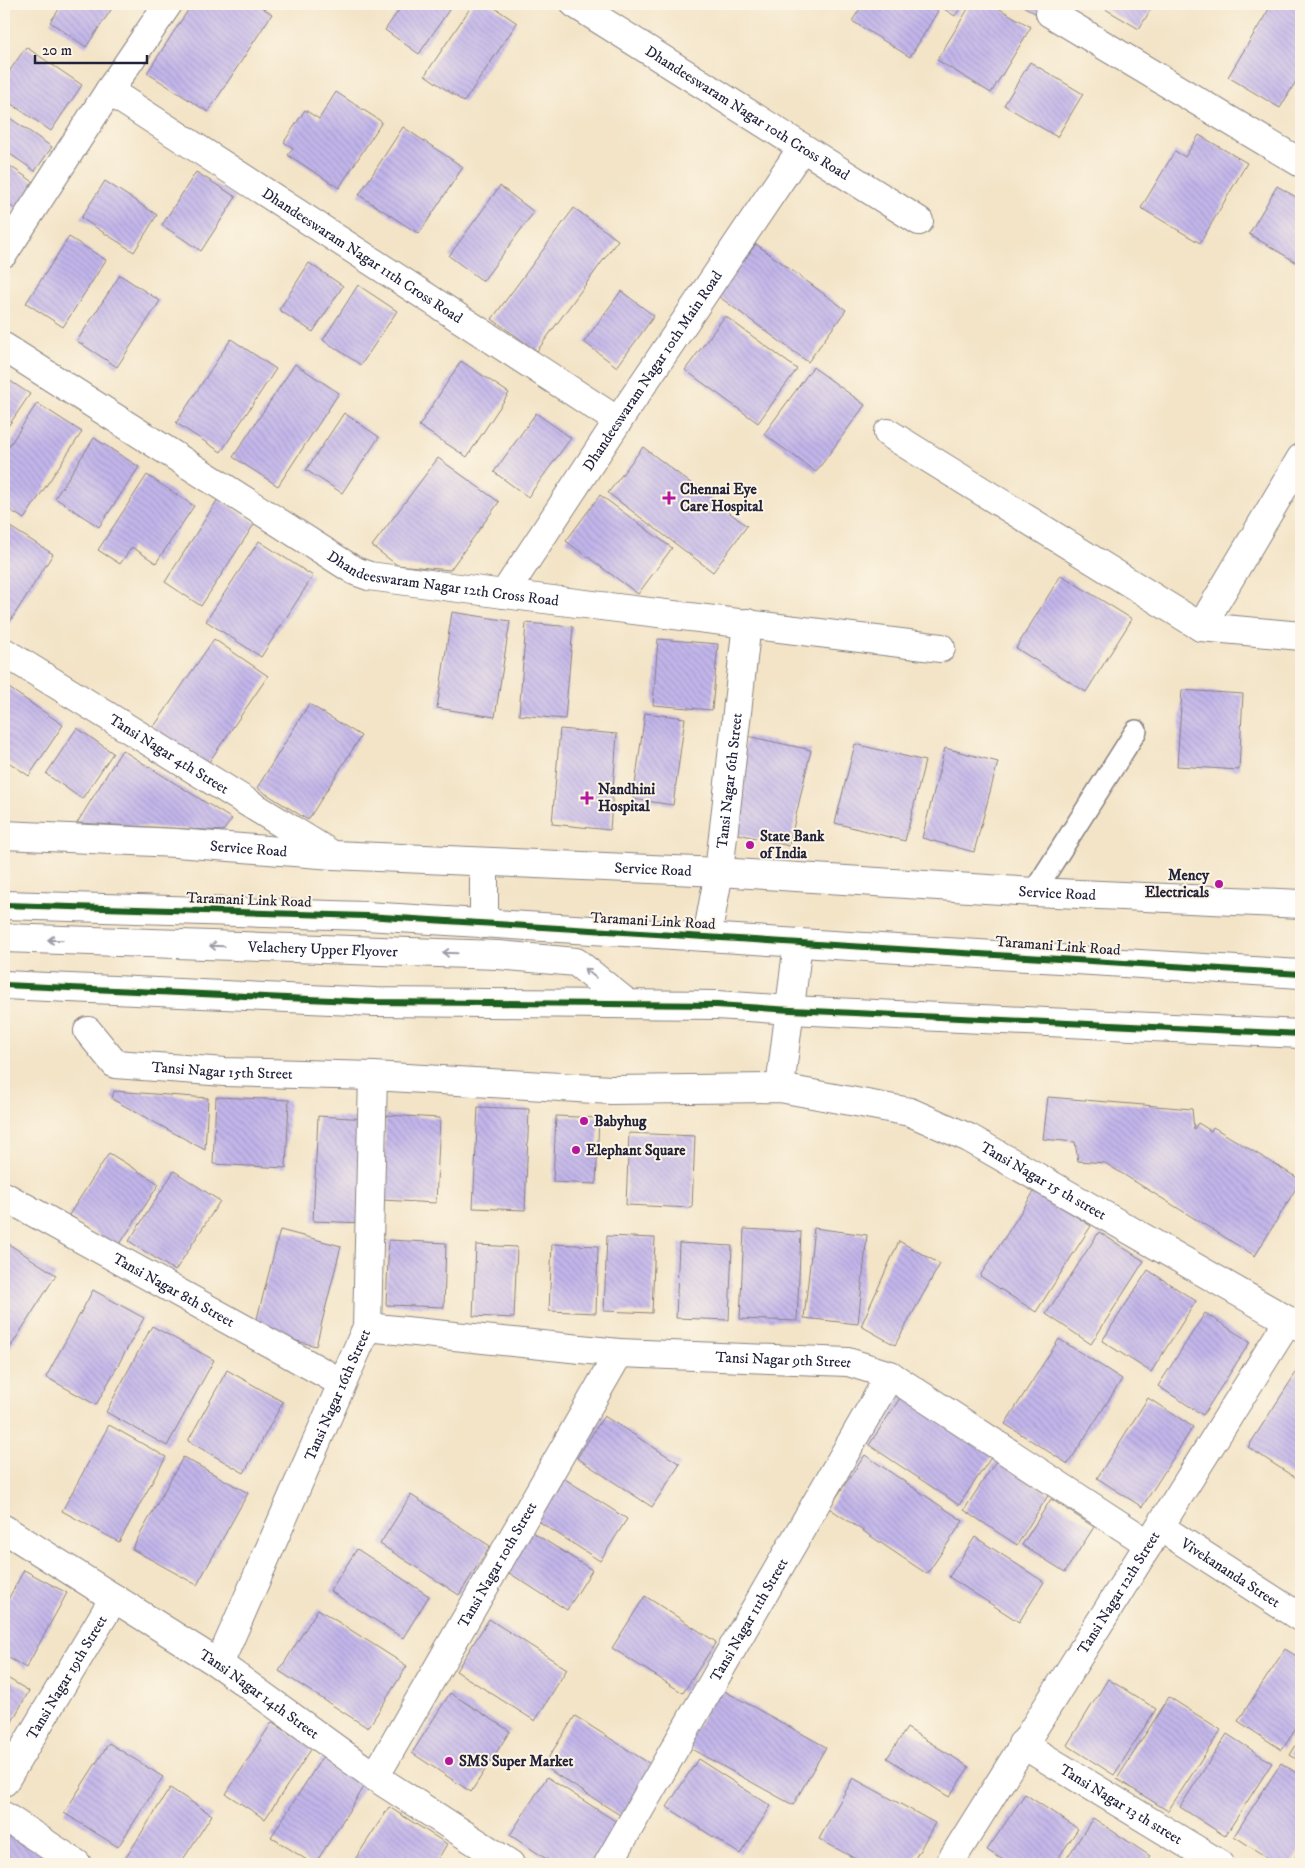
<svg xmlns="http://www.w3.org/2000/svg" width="1305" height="1868" font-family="'IM FELL DW Pica',serif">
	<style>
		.building { fill: url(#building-back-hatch) }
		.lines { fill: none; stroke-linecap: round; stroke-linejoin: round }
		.lane-casing { stroke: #8a8381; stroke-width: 24 }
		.street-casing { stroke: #8a8381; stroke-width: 30 }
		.primary-casing { stroke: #8a8381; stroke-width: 30 }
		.lane { stroke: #fff; stroke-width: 21 }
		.street { stroke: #fff; stroke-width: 28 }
		.primary { stroke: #fff; stroke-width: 28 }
		.cycleway-casing { stroke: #fcf5e5; stroke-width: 9 }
		.cycleway { stroke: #1b5e20; stroke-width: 6 }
		.oneway { stroke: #9c9ca7 }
		.poi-dot { fill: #b5179e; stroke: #fcf5e5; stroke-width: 2 }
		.labels { text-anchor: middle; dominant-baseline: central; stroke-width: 4; stroke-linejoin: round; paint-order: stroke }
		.street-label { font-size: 15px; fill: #22223b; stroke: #fcf5e5 }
		.poi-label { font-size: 15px; font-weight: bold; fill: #22223b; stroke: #fcf5e5; text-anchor: start }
	</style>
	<defs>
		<pattern id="building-back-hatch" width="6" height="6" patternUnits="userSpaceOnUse" patternTransform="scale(1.25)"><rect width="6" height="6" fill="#c2b5ea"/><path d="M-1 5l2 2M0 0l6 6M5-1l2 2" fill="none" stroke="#a69bca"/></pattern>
	</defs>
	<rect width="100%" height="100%" fill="#fcf5e5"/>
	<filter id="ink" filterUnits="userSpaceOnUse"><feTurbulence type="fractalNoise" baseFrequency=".02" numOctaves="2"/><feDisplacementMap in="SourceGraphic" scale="10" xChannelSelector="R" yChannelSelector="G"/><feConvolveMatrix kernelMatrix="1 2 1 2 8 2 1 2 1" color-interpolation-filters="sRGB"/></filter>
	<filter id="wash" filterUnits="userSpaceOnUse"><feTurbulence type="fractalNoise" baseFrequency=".0096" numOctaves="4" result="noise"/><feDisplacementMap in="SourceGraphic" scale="20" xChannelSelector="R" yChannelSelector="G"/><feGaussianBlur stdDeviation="1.12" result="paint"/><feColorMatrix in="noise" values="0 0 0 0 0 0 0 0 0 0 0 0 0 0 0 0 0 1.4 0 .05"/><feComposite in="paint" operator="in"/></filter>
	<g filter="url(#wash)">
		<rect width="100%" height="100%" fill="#f3e4c7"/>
		<g id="blocks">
			<!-- building -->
			<path class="building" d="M 63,4 L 115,4 L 86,47 L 50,22 Z
				M 192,4 L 256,4 L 272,14 L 208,112 L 147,73 Z
				M 403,4 L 453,4 L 419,54 L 385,30 Z
				M 473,4 L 489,4 L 517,23 L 464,102 L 425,75 Z
				M 863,4 L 927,4 L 938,11 L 910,57 L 852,21 Z
				M 936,4 L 963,4 L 955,16 Z
				M 971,4 L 991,4 L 1031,27 L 991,93 L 937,60 Z
				M 1020,4 L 1044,4 L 1038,15 Z
				M 1097,4 L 1154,4 L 1139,29 Z
				M 1272,4 L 1301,4 L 1301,73 L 1280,108 L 1228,77 Z
				M 26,47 L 82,85 L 51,131 L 4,99 L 4,79 Z
				M 1030,62 L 1083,94 L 1057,137 L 1004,105 Z
				M 336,92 L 382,122 L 339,188 L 288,155 L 293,148 L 284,142 L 305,110 L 319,119 Z
				M 4,114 L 52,147 L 35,171 L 4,150 Z
				M 403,127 L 463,167 L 419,234 L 359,195 Z
				M 1199,135 L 1247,163 L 1200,243 L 1141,208 L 1175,151 L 1185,157 Z
				M 4,162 L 35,183 L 16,210 L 4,201 Z
				M 196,172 L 236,197 L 201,251 L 162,225 Z
				M 105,181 L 157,215 L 134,252 L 81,218 Z
				M 500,186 L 534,212 L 483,281 L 449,256 Z
				M 1277,186 L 1301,200 L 1301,265 L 1249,234 Z
				M 574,208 L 618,240 L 537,351 L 492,319 Z
				M 69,237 L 106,260 L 63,327 L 26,303 Z
				M 756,244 L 846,310 L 808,362 L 718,296 Z
				M 309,263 L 343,286 L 313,332 L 279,310 Z
				M 120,275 L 160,301 L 117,367 L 77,341 Z
				M 358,285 L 397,311 L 361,365 L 323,340 Z
				M 621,291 L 654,316 L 617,367 L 584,342 Z
				M 725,316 L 797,369 L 758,423 L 685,370 Z
				M 231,339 L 276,369 L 221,452 L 176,423 Z
				M 461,361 L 509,393 L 467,457 L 419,426 Z
				M 295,364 L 339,393 L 278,486 L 233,457 Z
				M 813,367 L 865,405 L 816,472 L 764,434 Z
				M 4,377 L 30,394 L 9,425 L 4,422 Z
				M 37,403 L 82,432 L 24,519 L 4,506 L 4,454 Z
				M 344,413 L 379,437 L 342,493 L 306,470 Z
				M 536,413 L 571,438 L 528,497 L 494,472 Z
				M 94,438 L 139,467 L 99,527 L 55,498 Z
				M 643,447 L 747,526 L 713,572 L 608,493 Z
				M 438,458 L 499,502 L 450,570 L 397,565 L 372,546 Z
				M 147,475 L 194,506 L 156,563 L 132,547 L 120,564 L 98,550 Z
				M 600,495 L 672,548 L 638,594 L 566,541 Z
				M 218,499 L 255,523 L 201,606 L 165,582 Z
				M 7,525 L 53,554 L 4,631 L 4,530 Z
				M 259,541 L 313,576 L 261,657 L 206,621 Z
				M 1061,575 L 1132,619 L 1086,692 L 1016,648 Z
				M 452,612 L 510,621 L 495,717 L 437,708 Z
				M 526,623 L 573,627 L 565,719 L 519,715 Z
				M 214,639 L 268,676 L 207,765 L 153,728 Z
				M 658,639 L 718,644 L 712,710 L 653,705 Z
				M 9,688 L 63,725 L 29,776 L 4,759 L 4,696 Z
				M 1182,690 L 1243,694 L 1239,770 L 1177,766 Z
				M 309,704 L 361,736 L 308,820 L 257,788 Z
				M 645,713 L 685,718 L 673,805 L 633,799 Z
				M 77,728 L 113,753 L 82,799 L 46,774 Z
				M 560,729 L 617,734 L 610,830 L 552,824 Z
				M 747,736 L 811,750 L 789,846 L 726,831 Z
				M 855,744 L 925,761 L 905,841 L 835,823 Z
				M 945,748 L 998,762 L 974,852 L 922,838 Z
				M 122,750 L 232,819 L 223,831 L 77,823 Z
				M 114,1091 L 208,1098 L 205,1150 L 112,1099 Z
				M 216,1097 L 289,1100 L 286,1168 L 213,1164 Z
				M 1048,1097 L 1192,1109 L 1194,1129 L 1198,1123 L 1211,1131 L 1213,1127 L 1301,1180 L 1255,1256 L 1105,1163 L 1078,1161 L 1075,1142 L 1043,1139 Z
				M 478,1107 L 529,1109 L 525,1210 L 473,1208 Z
				M 386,1115 L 440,1118 L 436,1203 L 382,1200 Z
				M 318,1116 L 367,1119 L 363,1223 L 313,1221 Z
				M 556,1116 L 599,1118 L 596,1184 L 553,1182 Z
				M 629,1133 L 695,1136 L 692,1208 L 626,1205 Z
				M 109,1153 L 159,1184 L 118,1247 L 69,1215 Z
				M 174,1171 L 220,1201 L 175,1271 L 129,1241 Z
				M 1035,1190 L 1091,1226 L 1036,1312 L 980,1276 Z
				M 814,1228 L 867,1235 L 858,1324 L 804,1318 Z
				M 744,1229 L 801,1232 L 797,1321 L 740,1319 Z
				M 280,1230 L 341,1246 L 316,1346 L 254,1330 Z
				M 1099,1232 L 1144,1261 L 1091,1344 L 1046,1314 Z
				M 607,1236 L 655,1238 L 652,1313 L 604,1311 Z
				M 389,1240 L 446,1243 L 444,1307 L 386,1305 Z
				M 4,1241 L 56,1275 L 8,1351 L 4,1349 Z
				M 899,1241 L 940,1264 L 895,1345 L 861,1326 Z
				M 679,1243 L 732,1246 L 729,1320 L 676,1318 Z
				M 552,1244 L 598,1246 L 596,1313 L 549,1311 Z
				M 476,1245 L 517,1247 L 514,1318 L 473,1316 Z
				M 1148,1270 L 1196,1301 L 1151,1372 L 1102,1341 Z
				M 93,1290 L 144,1318 L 96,1405 L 46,1377 Z
				M 1205,1313 L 1250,1342 L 1203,1415 L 1158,1386 Z
				M 152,1326 L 214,1360 L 167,1446 L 106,1412 Z
				M 1059,1339 L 1122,1379 L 1068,1464 L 1005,1424 Z
				M 1301,1365 L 1301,1479 L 1300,1481 L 1248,1447 Z
				M 227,1370 L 283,1402 L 244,1473 L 188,1441 Z
				M 904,1392 L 994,1453 L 959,1505 L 869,1445 Z
				M 1148,1398 L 1193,1427 L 1142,1507 L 1097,1478 Z
				M 604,1416 L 680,1464 L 652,1507 L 577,1458 Z
				M 109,1425 L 166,1457 L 119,1542 L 62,1511 Z
				M 865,1455 L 963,1521 L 927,1574 L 829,1508 Z
				M 183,1457 L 248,1493 L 197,1585 L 132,1549 Z
				M 996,1461 L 1049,1494 L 1017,1545 L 964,1510 Z
				M 559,1475 L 627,1519 L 600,1561 L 532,1517 Z
				M 411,1495 L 490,1546 L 459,1595 L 380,1544 Z
				M 1051,1499 L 1094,1527 L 1065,1572 L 1022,1545 Z
				M 529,1530 L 592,1570 L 567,1610 L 503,1569 Z
				M 975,1537 L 1044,1582 L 1019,1622 L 949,1577 Z
				M 357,1549 L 429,1596 L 403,1638 L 330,1591 Z
				M 24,1570 L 67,1593 L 26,1668 L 4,1655 L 4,1607 Z
				M 645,1596 L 716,1642 L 683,1693 L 612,1648 Z
				M 318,1609 L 407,1666 L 368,1728 L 279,1671 Z
				M 489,1619 L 567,1669 L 535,1721 L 456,1671 Z
				M 1285,1649 L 1301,1659 L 1301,1721 L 1282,1750 L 1238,1721 Z
				M 4,1676 L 29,1691 L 4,1736 Z
				M 1108,1679 L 1156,1709 L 1114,1775 L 1067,1745 Z
				M 719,1688 L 826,1747 L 793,1805 L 686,1746 Z
				M 450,1693 L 510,1731 L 471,1792 L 412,1753 Z
				M 1169,1697 L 1221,1730 L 1168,1811 L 1117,1779 Z
				M 575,1716 L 655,1767 L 623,1817 L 543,1766 Z
				M 272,1722 L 312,1748 L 265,1819 L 226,1794 Z
				M 907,1728 L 969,1767 L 949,1797 L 887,1758 Z
				M 1227,1734 L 1272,1763 L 1225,1836 L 1180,1807 Z
				M 1301,1737 L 1301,1762 L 1290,1755 Z
				M 109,1743 L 163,1777 L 118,1847 L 64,1813 Z
				M 323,1756 L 366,1784 L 315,1864 L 313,1864 L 271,1837 Z
				M 698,1759 L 771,1806 L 740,1854 L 667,1807 Z
				M 1281,1763 L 1301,1776 L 1301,1848 L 1291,1864 L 1277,1864 L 1234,1836 Z
				M 547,1777 L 623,1826 L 599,1864 L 554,1864 L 510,1835 Z
				M 853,1778 L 935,1823 L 912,1864 L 865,1864 L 819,1839 Z
				M 170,1788 L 212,1815 L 180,1864 L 133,1864 L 125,1859 Z
				M 1025,1794 L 1078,1829 L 1054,1864 L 1009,1864 L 987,1850 Z
				M 389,1807 L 447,1844 L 435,1864 L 352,1864 Z
				M 1093,1818 L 1150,1856 L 1144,1864 L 1063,1864 Z
				M 4,1829 L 55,1864 L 4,1864 Z"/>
		</g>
	</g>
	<g filter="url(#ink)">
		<use href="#blocks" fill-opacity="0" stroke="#8a8381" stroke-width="1"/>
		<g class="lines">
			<!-- lane casing -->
			<g class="lane-casing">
				<path id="lane" d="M 1034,892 L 1136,731"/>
			</g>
			<!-- street casing -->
			<g class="street-casing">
				<g id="street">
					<path id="s1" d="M 575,4 L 919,221"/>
					<path d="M 1056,4 L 1050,13 L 1301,163"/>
					<path id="s2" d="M 109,91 L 618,421"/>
					<path d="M 4,253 L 109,91 L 168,4"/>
					<path id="s3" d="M 4,347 L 344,564 L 355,571 L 369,576 L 504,594 L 941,648"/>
					<path d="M 888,433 L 1201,627 L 1301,636"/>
					<path id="s4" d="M 504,594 L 618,421 L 802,148"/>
					<path d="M 1201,627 L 1301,458"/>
					<path id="s5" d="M 4,652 L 328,852"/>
					<path id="s6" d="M 4,835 L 176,843 L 333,855 L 719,872 L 1034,892 L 1301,904"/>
					<path d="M 484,862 L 484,924"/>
					<path id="s7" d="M 707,937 L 719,872 L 747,623"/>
					<path id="s8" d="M 88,1031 L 115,1064 L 225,1072 L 373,1076 L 611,1090 L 780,1088 L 910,1112 L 969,1138 L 1301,1328"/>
					<path id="s9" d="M 4,1196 L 342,1383"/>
					<path id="s10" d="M 367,1327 L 619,1353 L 848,1362 L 890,1375 L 1149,1544"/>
					<path id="s11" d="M 1160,1527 L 1301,1618"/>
					<path id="s12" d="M 4,1529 L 219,1664 L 375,1777 L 510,1864"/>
					<path id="s13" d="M 219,1664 L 367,1327 L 373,1076"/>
					<path id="s14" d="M 1022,1744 L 1220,1864"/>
					<path id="s15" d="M 375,1777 L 619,1353"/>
					<path id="s16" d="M 4,1782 L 114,1598"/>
					<path d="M 4,1816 L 77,1864"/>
					<path id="s17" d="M 608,1864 L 890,1375"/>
					<path id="s18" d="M 949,1864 L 1288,1321"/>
				</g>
			</g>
			<!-- primary casing -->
			<g class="primary-casing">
				<g id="primary">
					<path d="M 4,905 L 366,916 L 1301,974"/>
					<path id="s19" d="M 4,938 L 498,955 L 576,962 L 628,1004"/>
					<path d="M 4,985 L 375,1002 L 717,1005 L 791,1010 L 1301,1034"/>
					<path d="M 780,1088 L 798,943"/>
				</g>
			</g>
			<!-- lane -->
			<use href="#lane" class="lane"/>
			<!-- street -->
			<use href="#street" class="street"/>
			<!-- primary -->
			<use href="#primary" class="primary"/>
			<!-- cycleway casing -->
			<g class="cycleway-casing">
				<path id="cycleway" d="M 4,905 L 366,916 L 1301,974
					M 4,985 L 375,1002 L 717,1005 L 791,1010 L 1301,1034"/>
			</g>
			<!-- cycleway -->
			<use href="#cycleway" class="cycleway"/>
		</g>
		<!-- one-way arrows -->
		<defs><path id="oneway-shaft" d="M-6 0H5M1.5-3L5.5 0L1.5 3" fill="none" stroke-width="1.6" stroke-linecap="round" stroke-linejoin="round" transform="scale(1.25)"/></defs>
		<g class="oneway">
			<use href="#oneway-shaft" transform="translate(55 940) rotate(-178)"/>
			<use href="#oneway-shaft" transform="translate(217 946) rotate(-178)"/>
			<use href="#oneway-shaft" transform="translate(450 953) rotate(-178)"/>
			<use href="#oneway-shaft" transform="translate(590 973) rotate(-141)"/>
		</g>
	</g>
	<!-- markers -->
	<g class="poi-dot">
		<path d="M666.5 490.5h5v5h5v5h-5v5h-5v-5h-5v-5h5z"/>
		<path d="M584.5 790.5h5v5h5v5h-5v5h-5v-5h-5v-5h5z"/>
		<circle cx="750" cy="845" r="5"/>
		<circle cx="1219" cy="884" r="5"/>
		<circle cx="584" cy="1121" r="5"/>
		<circle cx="576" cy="1150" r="5"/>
		<circle cx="449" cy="1761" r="5"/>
	</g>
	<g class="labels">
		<!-- street labels -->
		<g class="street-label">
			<text stroke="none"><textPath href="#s1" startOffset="204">Dhandeeswaram Nagar 10th Cross Road</textPath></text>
			<text stroke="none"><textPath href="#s2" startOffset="302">Dhandeeswaram Nagar 11th Cross Road</textPath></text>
			<text stroke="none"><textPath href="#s4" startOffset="268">Dhandeeswaram Nagar 10th Main Road</textPath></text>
			<text stroke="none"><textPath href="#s3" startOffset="504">Dhandeeswaram Nagar 12th Cross Road</textPath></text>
			<text stroke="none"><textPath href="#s5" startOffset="194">Tansi Nagar 4th Street</textPath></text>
			<text stroke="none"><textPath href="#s7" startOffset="158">Tansi Nagar 6th Street</textPath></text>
			<text stroke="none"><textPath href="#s6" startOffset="245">Service Road</textPath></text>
			<text stroke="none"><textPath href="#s6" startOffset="650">Service Road</textPath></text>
			<text stroke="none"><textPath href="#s6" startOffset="1055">Service Road</textPath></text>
			<text transform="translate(249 900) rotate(2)">Taramani Link Road</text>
			<text transform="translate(653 921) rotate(3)">Taramani Link Road</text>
			<text transform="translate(1058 946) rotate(4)">Taramani Link Road</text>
			<text stroke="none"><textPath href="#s19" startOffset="319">Velachery Upper Flyover</textPath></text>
			<text stroke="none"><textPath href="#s8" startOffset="150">Tansi Nagar 15th Street</textPath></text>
			<text stroke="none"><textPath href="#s8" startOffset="991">Tansi Nagar 15 th street</textPath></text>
			<text stroke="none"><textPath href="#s9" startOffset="194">Tansi Nagar 8th Street</textPath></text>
			<text stroke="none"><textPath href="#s10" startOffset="418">Tansi Nagar 9th Street</textPath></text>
			<text stroke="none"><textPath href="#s13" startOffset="294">Tansi Nagar 16th Street</textPath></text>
			<text stroke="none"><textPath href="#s15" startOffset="245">Tansi Nagar 10th Street</textPath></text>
			<text stroke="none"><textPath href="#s11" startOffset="84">Vivekananda Street</textPath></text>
			<text stroke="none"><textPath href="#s18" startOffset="320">Tansi Nagar 12th Street</textPath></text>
			<text stroke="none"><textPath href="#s17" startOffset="282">Tansi Nagar 11th Street</textPath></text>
			<text stroke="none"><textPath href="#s16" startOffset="122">Tansi Nagar 19th Street</textPath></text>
			<text stroke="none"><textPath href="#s12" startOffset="304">Tansi Nagar 14th Street</textPath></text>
			<text stroke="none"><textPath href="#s14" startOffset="116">Tansi Nagar 13 th street</textPath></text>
		</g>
		<!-- poi labels -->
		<g class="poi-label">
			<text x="680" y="489">Chennai Eye<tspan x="680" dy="17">Care Hospital</tspan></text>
			<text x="598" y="789">Nandhini<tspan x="598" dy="17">Hospital</tspan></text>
			<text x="760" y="836">State Bank<tspan x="760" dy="17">of India</tspan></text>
			<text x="1209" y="875" text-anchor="end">Mency<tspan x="1209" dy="17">Electricals</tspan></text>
			<text x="594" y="1121">Babyhug</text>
			<text x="586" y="1150">Elephant Square</text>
			<text x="459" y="1761">SMS Super Market</text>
		</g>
	</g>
	<!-- margin -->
	<rect width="1305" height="1868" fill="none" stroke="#fcf5e5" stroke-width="20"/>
	<!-- scale -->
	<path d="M35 55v8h112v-8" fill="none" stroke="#22223b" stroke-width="2.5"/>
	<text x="42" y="55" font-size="15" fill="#22223b" stroke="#fcf5e5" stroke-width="4" paint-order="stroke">20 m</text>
</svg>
